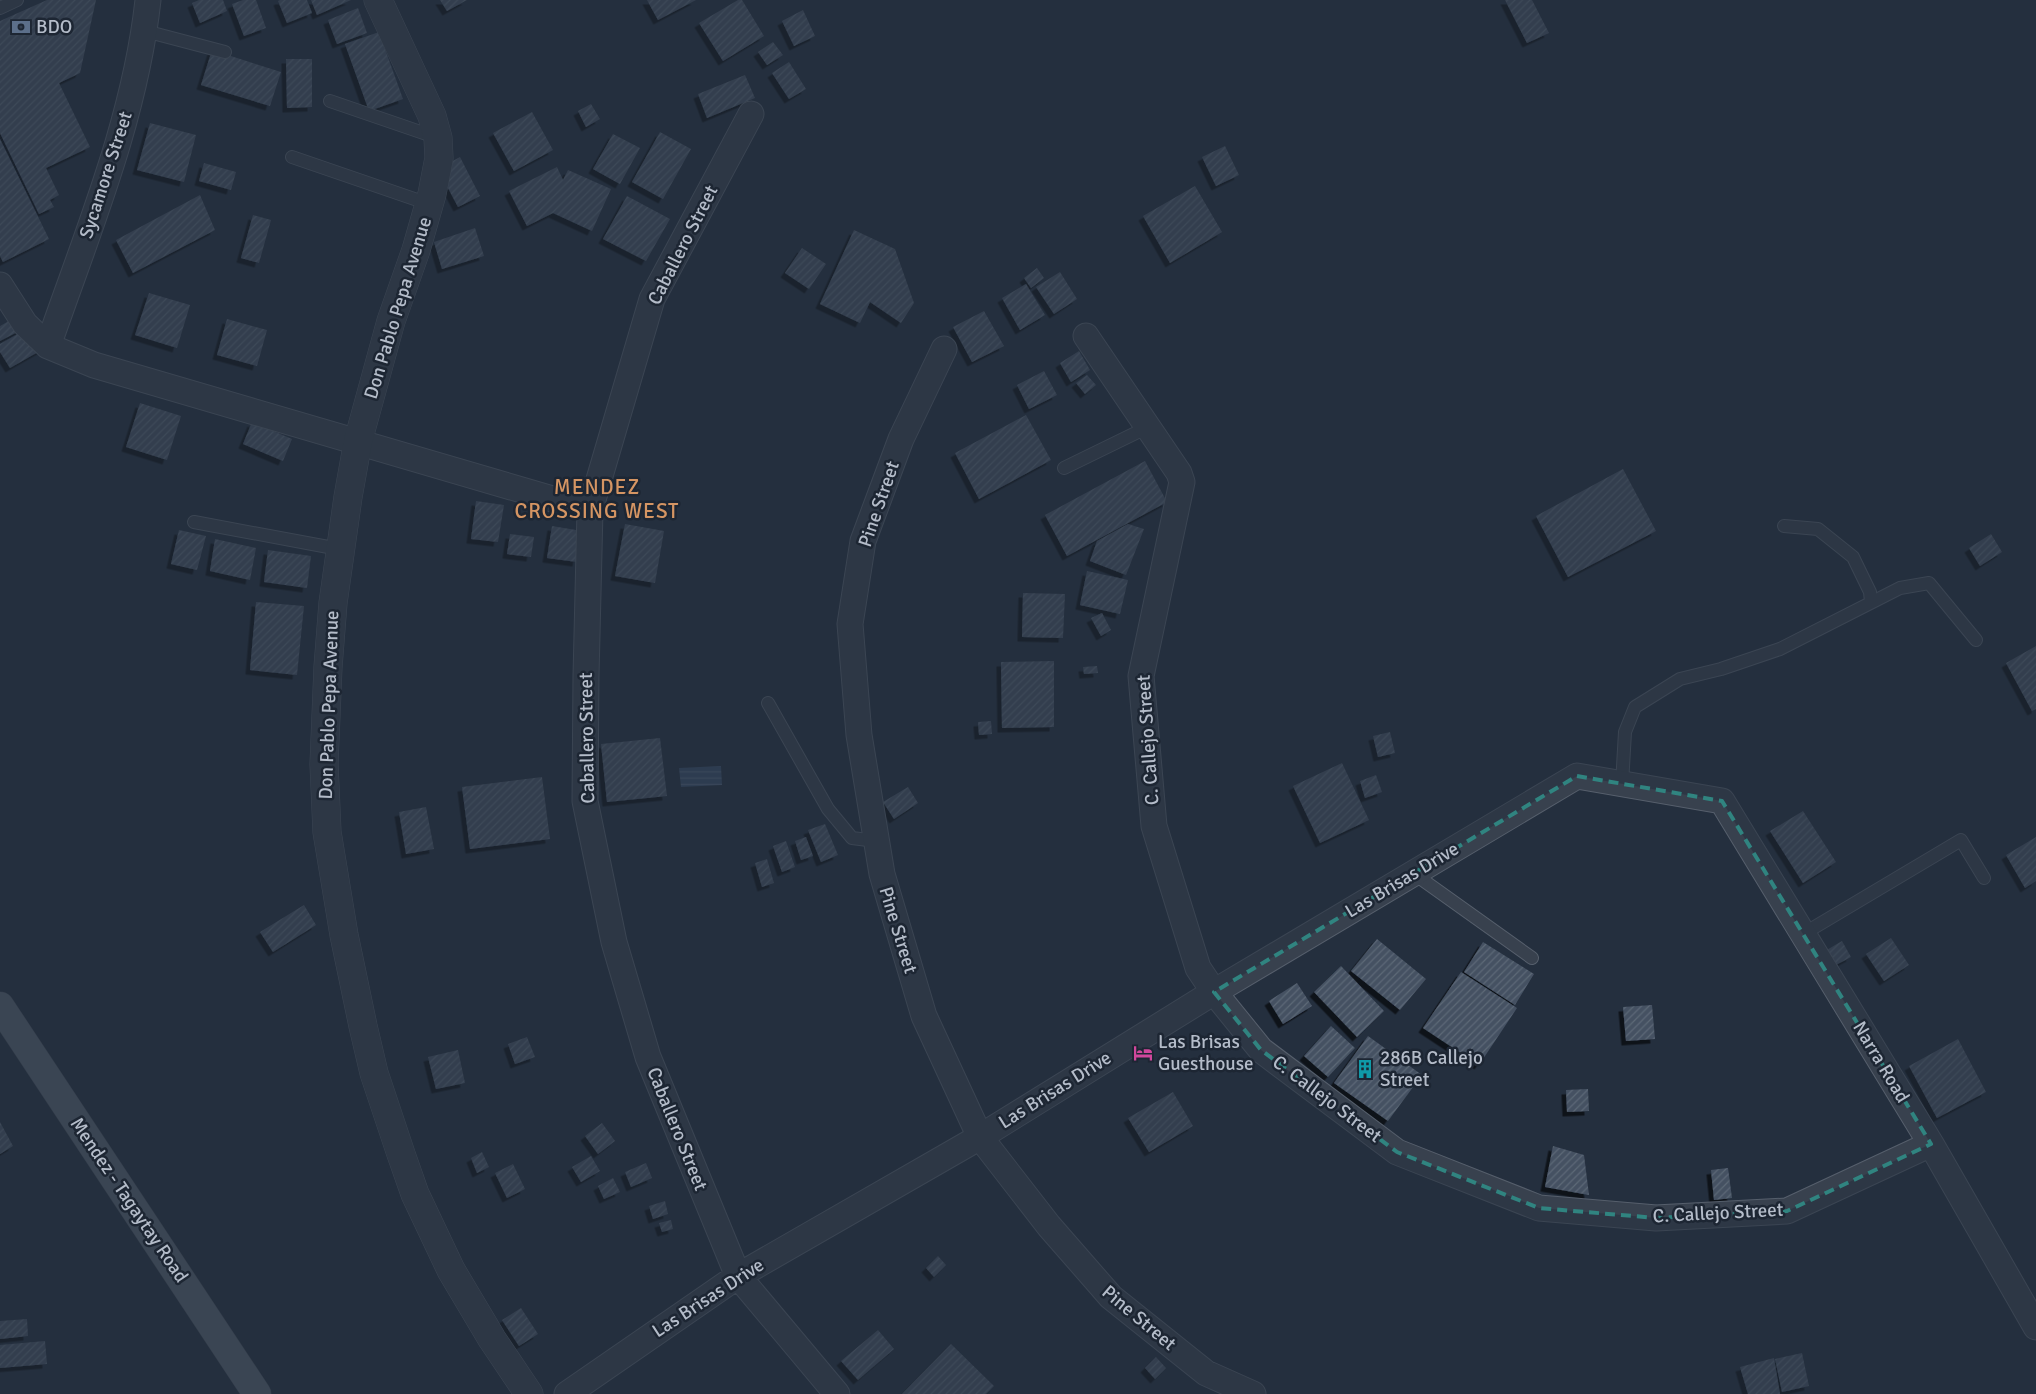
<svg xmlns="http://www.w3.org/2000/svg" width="2036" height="1394" font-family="Signika,sans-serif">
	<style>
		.water { fill: url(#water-rules) }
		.building { fill: url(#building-hatch); filter: url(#shadow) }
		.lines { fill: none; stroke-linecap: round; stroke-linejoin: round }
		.service-casing { stroke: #565f6c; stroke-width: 14 }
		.minor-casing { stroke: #565f6c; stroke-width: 27 }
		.tertiary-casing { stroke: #565f6c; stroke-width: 29 }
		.primary-casing { stroke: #414a57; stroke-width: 29 }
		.service { stroke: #38414e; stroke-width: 12 }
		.minor { stroke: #38414e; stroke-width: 25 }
		.tertiary { stroke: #38414e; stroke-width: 28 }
		.primary { stroke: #56606e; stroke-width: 28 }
		.marked { fill: none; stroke: #308480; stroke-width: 4; stroke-dasharray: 10 6; stroke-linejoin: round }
		.labels { text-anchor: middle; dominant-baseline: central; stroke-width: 5; stroke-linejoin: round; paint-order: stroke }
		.poi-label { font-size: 19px; fill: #b4bcc9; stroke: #1d2633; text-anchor: start }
		.street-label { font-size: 19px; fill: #b4bcc9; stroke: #1d2633 }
		.quarter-label { font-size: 21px; letter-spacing: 1px; fill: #d59563; stroke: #1d2633 }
	</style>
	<defs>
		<pattern id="water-rules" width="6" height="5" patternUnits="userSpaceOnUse" patternTransform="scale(1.25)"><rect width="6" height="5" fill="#394c67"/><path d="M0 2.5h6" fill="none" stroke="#53647b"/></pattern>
		<pattern id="building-hatch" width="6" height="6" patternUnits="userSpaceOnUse" patternTransform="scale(1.25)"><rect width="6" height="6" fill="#455162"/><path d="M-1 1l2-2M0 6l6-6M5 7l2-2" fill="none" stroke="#5d6877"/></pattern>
		<filter id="shadow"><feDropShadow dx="-4.5" dy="4.5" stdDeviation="0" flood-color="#0009"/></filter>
	</defs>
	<rect width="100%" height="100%" fill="#242f3e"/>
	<!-- water -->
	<path class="water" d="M 721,766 L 722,785 L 681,787 L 679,768 Z"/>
	<!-- building -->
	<path class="building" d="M 47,0 L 96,0 L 80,73 L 59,83 L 90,147 L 46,168 L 59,195 L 50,200 L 54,207 L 39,214 L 0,133 L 0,21 Z
		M 199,0 L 223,0 L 227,11 L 200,23 L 192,3 Z
		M 243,0 L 256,0 L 266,28 L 244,36 L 232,4 Z
		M 280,0 L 307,0 L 312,13 L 287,23 L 278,1 Z
		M 311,0 L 351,0 L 317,15 Z
		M 440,0 L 467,0 L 447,11 Z
		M 647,0 L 696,0 L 658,20 Z
		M 738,0 L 742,0 L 764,36 L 723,61 L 699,23 Z
		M 1505,0 L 1532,0 L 1549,33 L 1527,43 Z
		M 358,8 L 367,33 L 337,44 L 328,20 Z
		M 803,10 L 815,36 L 794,46 L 782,21 Z
		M 379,32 L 403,99 L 369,111 L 345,44 Z
		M 773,42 L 783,55 L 767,65 L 758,52 Z
		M 212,50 L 281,72 L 270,106 L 201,85 Z
		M 286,59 L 312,59 L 312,107 L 287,108 Z
		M 789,62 L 806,89 L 789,99 L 772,73 Z
		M 745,75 L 755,98 L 707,118 L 698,94 Z
		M 591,104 L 600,119 L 586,127 L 578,111 Z
		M 532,112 L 553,150 L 514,171 L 493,133 Z
		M 150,123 L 196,135 L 184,182 L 137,170 Z
		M 660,132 L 691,149 L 663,199 L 632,182 Z
		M 613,134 L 640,148 L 620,184 L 593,169 Z
		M 0,139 L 49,239 L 3,262 L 0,256 Z
		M 1225,146 L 1239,175 L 1216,186 L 1202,157 Z
		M 460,157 L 480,196 L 458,207 L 438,169 Z
		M 204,163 L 236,172 L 231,190 L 199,181 Z
		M 557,167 L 563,180 L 568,170 L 611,189 L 592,231 L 553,213 L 527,226 L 509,191 Z
		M 1195,186 L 1222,232 L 1170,263 L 1143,216 Z
		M 200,195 L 215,230 L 133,273 L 116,240 Z
		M 627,196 L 670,219 L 646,261 L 603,239 Z
		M 253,215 L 271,220 L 259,263 L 241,258 Z
		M 475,228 L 484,256 L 442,269 L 434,242 Z
		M 854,230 L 895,249 L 914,303 L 901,323 L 870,302 L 860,323 L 820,304 Z
		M 802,248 L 826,264 L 809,289 L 785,273 Z
		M 1037,268 L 1044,278 L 1031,288 L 1024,278 Z
		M 1060,272 L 1077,299 L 1054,314 L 1036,287 Z
		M 1026,284 L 1045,315 L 1020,330 L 1002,298 Z
		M 149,293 L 190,305 L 177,348 L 135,335 Z
		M 984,311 L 1004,346 L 972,362 L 953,327 Z
		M 18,316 L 25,328 L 0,341 L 0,326 Z
		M 227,319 L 267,330 L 257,366 L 217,355 Z
		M 32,326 L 45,348 L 10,368 L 0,352 L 0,344 Z
		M 1079,351 L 1090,370 L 1071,382 L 1060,363 Z
		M 1044,371 L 1057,395 L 1029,409 L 1017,385 Z
		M 1087,375 L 1096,385 L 1085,394 L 1076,383 Z
		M 140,403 L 181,416 L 167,460 L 126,447 Z
		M 1026,415 L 1051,460 L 979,499 L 955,453 Z
		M 252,422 L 292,439 L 283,461 L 243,444 Z
		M 1145,461 L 1167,502 L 1067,556 L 1045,515 Z
		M 1623,469 L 1656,531 L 1568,577 L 1536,516 Z
		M 476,501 L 504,505 L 498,542 L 471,539 Z
		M 625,524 L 664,531 L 655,583 L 615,576 Z
		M 1128,524 L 1144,529 L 1126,575 L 1090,561 L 1097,541 Z
		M 552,526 L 582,531 L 577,562 L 547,558 Z
		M 179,530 L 206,536 L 197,570 L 171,564 Z
		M 510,534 L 534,537 L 531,557 L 507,554 Z
		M 1991,534 L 2002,552 L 1980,566 L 1969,548 Z
		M 215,539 L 256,548 L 250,580 L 210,571 Z
		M 268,550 L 311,556 L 307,588 L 264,582 Z
		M 1087,571 L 1128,580 L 1120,614 L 1080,605 Z
		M 1023,593 L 1065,594 L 1063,638 L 1022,637 Z
		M 256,602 L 304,606 L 297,675 L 250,670 Z
		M 1102,613 L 1111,630 L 1101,636 L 1091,618 Z
		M 2036,646 L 2036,709 L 2032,711 L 2006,663 Z
		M 1054,661 L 1054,727 L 1002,728 L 1001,662 Z
		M 1097,666 L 1098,673 L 1084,674 L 1083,667 Z
		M 991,721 L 992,734 L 979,735 L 978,722 Z
		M 1390,732 L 1395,753 L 1378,757 L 1373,736 Z
		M 660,738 L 667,796 L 607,802 L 601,744 Z
		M 1342,763 L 1369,820 L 1320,843 L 1293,786 Z
		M 1376,775 L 1382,792 L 1365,798 L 1360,781 Z
		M 542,777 L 550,839 L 470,849 L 462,787 Z
		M 908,787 L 918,803 L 894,819 L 883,802 Z
		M 426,807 L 434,849 L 406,854 L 399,812 Z
		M 1803,811 L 1836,862 L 1803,883 L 1770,831 Z
		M 825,824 L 838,855 L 821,862 L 808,830 Z
		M 806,837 L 813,856 L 801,860 L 795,841 Z
		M 2036,837 L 2036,881 L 2025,888 L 2006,855 Z
		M 786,841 L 795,867 L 782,872 L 773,846 Z
		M 767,859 L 774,883 L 762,887 L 755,863 Z
		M 304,905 L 316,925 L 273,952 L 260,932 Z
		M 1891,938 L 1909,965 L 1884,981 L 1866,954 Z
		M 1377,939 L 1426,979 L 1400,1010 L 1351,971 Z
		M 1842,941 L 1851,957 L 1834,966 L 1825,951 Z
		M 1483,942 L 1534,974 L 1515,1005 L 1464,972 Z
		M 1341,966 L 1384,1011 L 1357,1037 L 1314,992 Z
		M 1461,972 L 1517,1008 L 1479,1065 L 1423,1028 Z
		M 1297,983 L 1312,1006 L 1283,1024 L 1269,1001 Z
		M 1652,1005 L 1655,1039 L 1626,1041 L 1623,1007 Z
		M 1331,1026 L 1355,1048 L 1328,1077 L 1304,1056 Z
		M 1368,1036 L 1422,1075 L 1388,1121 L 1334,1083 Z
		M 527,1037 L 535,1057 L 515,1064 L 508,1044 Z
		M 1958,1039 L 1986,1092 L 1937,1118 L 1909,1066 Z
		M 458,1050 L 465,1083 L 436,1089 L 428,1057 Z
		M 1588,1089 L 1589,1111 L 1567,1112 L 1566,1090 Z
		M 1173,1092 L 1193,1126 L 1149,1152 L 1128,1118 Z
		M 0,1122 L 13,1146 L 0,1154 Z
		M 602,1123 L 615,1141 L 598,1154 L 585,1136 Z
		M 1553,1146 L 1584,1155 L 1589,1195 L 1545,1187 Z
		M 482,1152 L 489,1167 L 477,1173 L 471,1158 Z
		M 591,1156 L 600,1171 L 581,1182 L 572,1167 Z
		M 646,1163 L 652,1178 L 631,1187 L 625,1172 Z
		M 513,1164 L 525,1189 L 507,1198 L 495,1173 Z
		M 1728,1168 L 1732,1198 L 1714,1200 L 1711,1170 Z
		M 613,1178 L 620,1192 L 604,1199 L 598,1186 Z
		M 665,1201 L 668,1214 L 653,1219 L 649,1206 Z
		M 671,1220 L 673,1229 L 662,1232 L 659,1223 Z
		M 938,1256 L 946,1265 L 934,1277 L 926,1268 Z
		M 521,1308 L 538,1334 L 519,1346 L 502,1320 Z
		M 27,1319 L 28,1336 L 0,1339 L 0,1321 Z
		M 878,1330 L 894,1349 L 858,1380 L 841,1361 Z
		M 45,1341 L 47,1364 L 0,1368 L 0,1345 Z
		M 951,1344 L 994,1386 L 986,1394 L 902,1394 Z
		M 1802,1353 L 1809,1386 L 1782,1392 L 1775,1359 Z
		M 1156,1357 L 1166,1368 L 1155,1379 L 1145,1368 Z
		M 1774,1358 L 1780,1394 L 1748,1394 L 1740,1367 Z"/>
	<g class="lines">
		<!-- service casing -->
		<g class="service-casing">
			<path id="service" d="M 0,8 L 17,0
				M 145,31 L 225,52
				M 330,101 L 438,138
				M 292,157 L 429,204
				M 1064,468 L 1148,427
				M 194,522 L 339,549
				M 1784,526 L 1818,529 L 1853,557 L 1870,592 L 1871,602
				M 768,703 L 828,809 L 852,838 L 876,841
				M 1622,784 L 1625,732 L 1635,707 L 1680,679 L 1721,669 L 1780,649 L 1900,588 L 1929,583 L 1976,640
				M 1413,873 L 1532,958
				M 1803,934 L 1961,840 L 1984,878"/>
		</g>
		<!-- minor casing -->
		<g class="minor-casing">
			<path id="minor" d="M 751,114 L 652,299 L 590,510 L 586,676 L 585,801 L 614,942 L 648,1057 L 738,1276 L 837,1394
				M 0,285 L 25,324 L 48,346 L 94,365 L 590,510
				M 1086,336 L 1179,473 L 1182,482 L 1141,676 L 1154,826 L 1198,968 L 1214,992 L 1261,1050 L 1397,1152 L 1539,1208 L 1656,1218 L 1787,1211 L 1931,1144
				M 48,346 C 87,233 135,120 148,0
				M 944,349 L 901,439 L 863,541 L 850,624 L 859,735 L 882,874 L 924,1016 L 980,1137 L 1049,1226 L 1111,1297 L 1206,1373 L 1253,1394
				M 567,1394 L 738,1276 L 980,1137 L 1214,992 L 1577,776 L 1722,801 L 1931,1144 L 2036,1327"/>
		</g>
		<!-- tertiary casing -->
		<g class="tertiary-casing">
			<path id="tertiary" d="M 378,0 L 432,116 L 438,138 L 439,158 L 432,194 L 416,250 L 391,321 L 358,441 L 348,497 L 333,603 L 328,667 L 324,764 L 327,832 L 344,935 L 363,1026 L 374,1073 L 401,1154 L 415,1194 L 451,1270 L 492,1339 L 529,1394"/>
		</g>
		<!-- primary casing -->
		<g class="primary-casing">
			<path id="primary" d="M 0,1006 L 257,1394"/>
		</g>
		<!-- service -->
		<use href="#service" class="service"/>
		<!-- minor -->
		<use href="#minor" class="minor"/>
		<!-- tertiary -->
		<use href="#tertiary" class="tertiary"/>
		<!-- primary -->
		<use href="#primary" class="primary"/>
	</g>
	<!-- marked area -->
	<path d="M0 0H2036V1394H0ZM 1577,776 L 1722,801 L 1931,1144 L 1787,1211 L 1656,1218 L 1539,1208 L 1397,1152 L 1261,1050 L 1214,992 Z" fill="#242f3e" fill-opacity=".55" fill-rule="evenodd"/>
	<path class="marked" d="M 1577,776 L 1722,801 L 1931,1144 L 1787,1211 L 1656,1218 L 1539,1208 L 1397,1152 L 1261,1050 L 1214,992 Z"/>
	<!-- icons -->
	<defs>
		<g id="bank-bare" transform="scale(1.5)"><path d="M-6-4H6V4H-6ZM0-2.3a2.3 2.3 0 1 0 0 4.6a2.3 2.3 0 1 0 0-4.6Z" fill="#5c6f8a" stroke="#1d2633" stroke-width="2.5" paint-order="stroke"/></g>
		<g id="hotel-bare" transform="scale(1.5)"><path d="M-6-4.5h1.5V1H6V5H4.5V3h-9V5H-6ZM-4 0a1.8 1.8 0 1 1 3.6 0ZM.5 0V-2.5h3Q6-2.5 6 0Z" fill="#d1479c" stroke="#1d2633" stroke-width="2.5" paint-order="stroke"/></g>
		<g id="building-bare" transform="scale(1.5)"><path d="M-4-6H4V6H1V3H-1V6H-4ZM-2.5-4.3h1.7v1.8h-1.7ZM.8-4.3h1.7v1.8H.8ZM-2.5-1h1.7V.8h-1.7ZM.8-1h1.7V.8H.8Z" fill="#0f9aa8" stroke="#1d2633" stroke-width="2.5" paint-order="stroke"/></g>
	</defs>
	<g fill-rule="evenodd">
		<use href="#bank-bare" x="21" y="27"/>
		<use href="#hotel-bare" x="1143" y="1053"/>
		<use href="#building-bare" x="1365" y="1069"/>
	</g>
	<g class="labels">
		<!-- poi labels -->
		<g class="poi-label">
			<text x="36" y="27">BDO</text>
			<text x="1158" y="1042">Las Brisas<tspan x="1158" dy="22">Guesthouse</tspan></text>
			<text x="1380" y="1058">286B Callejo<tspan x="1380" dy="22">Street</tspan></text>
		</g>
		<!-- street labels -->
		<g class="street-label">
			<text transform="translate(106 175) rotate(-72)">Sycamore Street</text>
			<text transform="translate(683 245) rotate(-63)">Caballero Street</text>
			<text transform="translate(398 308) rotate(-73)">Don Pablo Pepa Avenue</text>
			<text transform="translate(879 504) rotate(-71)">Pine Street</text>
			<text transform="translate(329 705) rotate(-88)">Don Pablo Pepa Avenue</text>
			<text transform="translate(587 738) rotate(-91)">Caballero Street</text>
			<text transform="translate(1148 740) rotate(-94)">C. Callejo Street</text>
			<text transform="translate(1402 880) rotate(-31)">Las Brisas Drive</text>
			<text transform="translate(898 930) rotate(73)">Pine Street</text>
			<text transform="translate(1881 1062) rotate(59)">Narra Road</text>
			<text transform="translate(1055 1090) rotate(-32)">Las Brisas Drive</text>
			<text transform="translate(1327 1099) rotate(37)">C. Callejo Street</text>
			<text transform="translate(677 1129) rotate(68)">Caballero Street</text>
			<text transform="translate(129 1200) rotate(56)">Mendez - Tagaytay Road</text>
			<text transform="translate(1718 1213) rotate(-3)">C. Callejo Street</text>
			<text transform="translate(708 1298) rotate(-33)">Las Brisas Drive</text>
			<text transform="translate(1139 1318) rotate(40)">Pine Street</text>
		</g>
		<!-- quarter labels -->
		<g class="quarter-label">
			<text x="597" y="487">MENDEZ<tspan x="597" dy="24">CROSSING WEST</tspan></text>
		</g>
	</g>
</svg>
